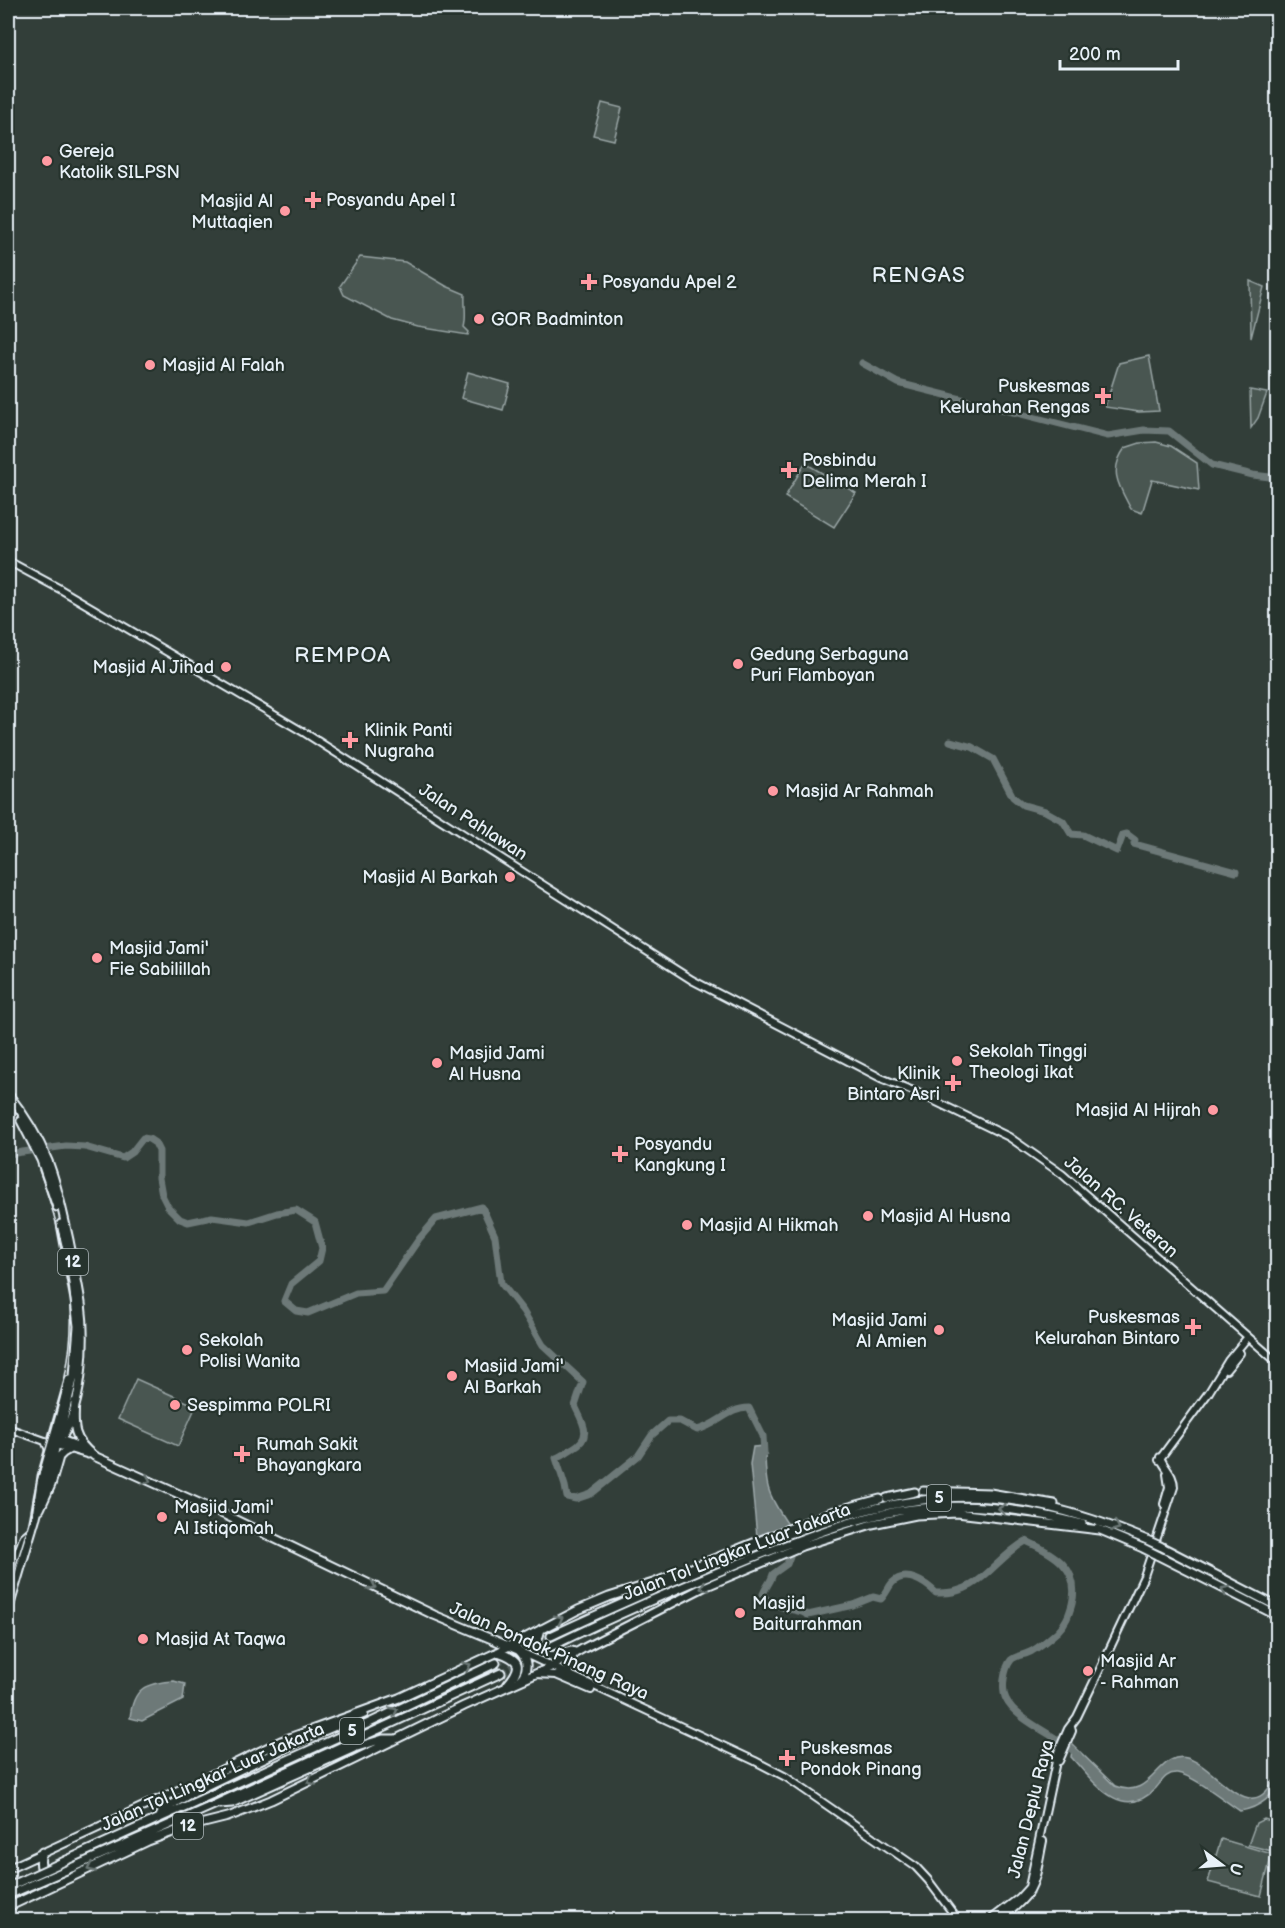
<svg xmlns="http://www.w3.org/2000/svg" width="1285" height="1928" font-family="'Balsamiq Sans',sans-serif">
	<style>
		.green { fill: #495651; stroke: #98a4a4; stroke-width: 1.5 }
		.water { fill: #6d7978; stroke: #9ea9ab; stroke-width: 1.5 }
		.lines { fill: none; stroke-linecap: round; stroke-linejoin: round }
		.river { stroke: #6d7978; stroke-width: 7 }
		.highway-tunnel { stroke: #4d5956; stroke-width: 7; stroke-dasharray: 7 3.5; stroke-linecap: butt }
		.major-casing { stroke: #e8f1f8; stroke-width: 10 }
		.highway-casing { stroke: #e8f1f8; stroke-width: 11 }
		.major { stroke: #26332d; stroke-width: 6 }
		.highway { stroke: #26332d; stroke-width: 7 }
		.rail { stroke: #e8f1f8; stroke-width: 1.5 }
		.highway-bridge-casing { stroke: #e8f1f8; stroke-width: 11; stroke-linecap: butt }
		.highway-bridge { stroke: #26332d; stroke-width: 7 }
		.oneway { stroke: #6a7674 }
		.poi-dot { fill: #ff9aa2; stroke: #26332d; stroke-width: 2 }
		.labels { text-anchor: middle; dominant-baseline: central; stroke-width: 4.5; stroke-linejoin: round; paint-order: stroke }
		.shield { fill: #26332d; stroke: #aeb8bb; stroke-width: 1.5 }
		.shield-label { font-size: 16px; font-weight: bold; fill: #e8f1f8 }
		.poi-label { font-size: 18px; fill: #e8f1f8; stroke: #26332d; text-anchor: start }
		.street-label { font-size: 18px; fill: #e8f1f8; stroke: #26332d }
		.quarter-label { font-size: 21px; letter-spacing: 1.5px; fill: #e8f1f8; stroke: #26332d }
	</style>
	<rect width="100%" height="100%" fill="#323e39"/>
	<filter id="ink" filterUnits="userSpaceOnUse"><feTurbulence type="fractalNoise" baseFrequency=".0167" numOctaves="2"/><feDisplacementMap in="SourceGraphic" scale="12" xChannelSelector="R" yChannelSelector="G"/><feConvolveMatrix kernelMatrix="1 2 1 2 8 2 1 2 1" color-interpolation-filters="sRGB"/></filter>
	<g filter="url(#ink)">
		<!-- green -->
		<path class="green" d="M 602,103 L 622,108 L 614,140 L 593,135 Z
			M 360,257 L 405,262 L 446,286 L 465,294 C 464,305 467,316 464,327 L 469,332 L 468,335 L 418,327 L 392,320 L 344,295 L 340,286 Z
			M 1250,281 L 1264,287 L 1251,338 Z
			M 1149,356 L 1159,411 L 1139,412 L 1105,407 L 1119,363 Z
			M 468,372 L 510,384 L 503,410 L 461,398 Z
			M 1250,390 L 1267,393 L 1258,418 L 1251,428 Z
			M 1156,442 L 1171,446 L 1197,463 L 1199,490 L 1152,480 L 1142,513 L 1131,509 C 1119,486 1108,471 1125,448 L 1140,443 Z
			M 805,463 L 856,493 L 834,527 L 785,497 Z
			M 136,1379 L 196,1406 L 178,1446 L 118,1419 Z
			M 1264,1819 L 1277,1823 L 1277,1842 L 1274,1844 L 1272,1851 L 1248,1845 L 1256,1823 Z
			M 1221,1839 L 1272,1854 L 1261,1896 L 1208,1882 Z"/>
		<!-- water -->
		<path class="water" d="M 765,1446 C 765,1485 766,1493 789,1526 L 757,1537 L 750,1464 L 753,1447 Z
			M 174,1681 L 185,1684 L 183,1700 L 142,1721 L 130,1718 C 133,1688 145,1683 174,1681 Z
			M 1073,1745 L 1115,1786 C 1152,1802 1158,1750 1187,1758 C 1209,1764 1234,1801 1254,1798 C 1265,1797 1272,1783 1277,1776 C 1278,1796 1258,1808 1240,1811 C 1226,1802 1193,1775 1177,1773 C 1167,1772 1162,1781 1156,1788 C 1122,1824 1093,1781 1071,1757 Z"/>
		<g class="lines">
			<!-- river -->
			<path class="river" d="M 862,363 L 898,383 L 1108,436 L 1144,430 L 1169,431 L 1212,465 L 1253,475 L 1278,478
				M 950,741 L 972,747 L 993,759 L 1013,797 L 1023,805 L 1045,811 L 1063,821 L 1071,834 L 1083,835 L 1117,851 L 1123,835 L 1127,834 L 1135,840 L 1134,844 L 1236,872
				M 8,1154 L 66,1146 L 85,1147 L 123,1158 L 132,1152 L 143,1138 L 149,1139 L 155,1143 L 159,1151 L 159,1178 L 162,1195 L 168,1207 L 180,1219 L 188,1222 L 212,1217 L 249,1222 L 277,1213 L 296,1210 L 315,1222 L 322,1248 L 319,1261 L 291,1284 L 284,1301 L 296,1311 L 308,1313 L 356,1293 L 383,1291 L 419,1239 L 436,1219 L 482,1207 L 495,1236 L 501,1283 L 523,1311 L 543,1345 L 583,1382 L 575,1406 C 583,1423 593,1437 573,1448 C 567,1452 562,1456 556,1458 L 565,1486 L 567,1497 L 576,1499 L 591,1494 L 638,1456 L 652,1435 L 668,1421 L 680,1421 L 697,1430 C 718,1425 728,1408 749,1408 L 763,1436 L 764,1453
				M 779,1532 L 790,1556 L 787,1564 L 773,1574 C 771,1582 766,1586 763,1594 L 769,1603 C 777,1604 782,1608 789,1609 C 798,1612 799,1609 808,1615 L 853,1605 L 873,1597 L 881,1599 C 886,1594 888,1588 892,1583 C 906,1569 926,1583 936,1593 C 982,1595 992,1560 1026,1541 C 1053,1553 1081,1568 1072,1604 C 1069,1615 1066,1623 1058,1631 C 1050,1638 1041,1646 1032,1651 C 1026,1655 1016,1655 1011,1660 C 1004,1669 1001,1689 1006,1699 C 1016,1721 1061,1737 1078,1755"/>
			<!-- highway-tunnel -->
			<path class="highway-tunnel" d="M 496,1663 L 551,1636
				M 501,1673 L 552,1646"/>
			<!-- major casing -->
			<g class="major-casing">
				<path id="major" d="M 8,561 L 60,589 L 305,733 L 692,980 L 881,1078 L 918,1093 L 1009,1137 L 1062,1174 L 1278,1363
					M 1226,1370 L 1240,1353
					M 8,1428 L 45,1441 L 49,1450
					M 1159,1460 L 1209,1392 L 1228,1361 L 1247,1338
					M 1164,1504 L 1169,1487 L 1167,1474
					M 521,1652 L 755,1761 L 786,1777 L 916,1867 L 928,1880 L 958,1920
					M 535,1674 L 556,1675 L 591,1690
					M 1059,1761 L 1072,1731 L 1071,1727
					M 990,1920 L 1019,1898 L 1029,1887 L 1058,1752 L 1068,1729 L 1077,1717 L 1102,1665 L 1144,1576 L 1174,1487 C 1174,1474 1164,1468 1160,1457
					M 999,1920 C 1037,1892 1034,1886 1043,1841"/>
			</g>
			<!-- highway casing -->
			<g class="highway-casing">
				<path id="highway" d="M 8,1094 C 24,1114 38,1137 48,1161 C 58,1186 63,1214 69,1240 C 73,1261 78,1282 81,1303 C 86,1340 83,1401 64,1434 L 58,1434 L 56,1428
					M 21,1121 L 41,1160 L 57,1207
					M 61,1224 L 75,1300 L 78,1326 L 74,1376 L 61,1429
					M 75,1402 C 73,1427 73,1440 94,1456 L 219,1512 L 434,1615 L 518,1650 C 528,1659 529,1670 520,1679
					M 53,1437 L 85,1449
					M 51,1443 L 88,1454
					M 923,1491 L 990,1493 L 1054,1504
					M 43,1494 L 55,1449
					M 887,1498 L 915,1492
					M 40,1509 L 51,1485 L 59,1457 L 63,1453 L 70,1449
					M 36,1517 L 42,1476 L 69,1380
					M 1098,1529 L 1143,1548
					M 1160,1546 L 1278,1607
					M 1157,1555 L 1278,1616
					M 8,1580 L 24,1537 L 32,1530
					M 8,1611 L 37,1513
					M 541,1629 L 537,1643 L 541,1652 L 551,1656 L 572,1651
					M 551,1636 C 606,1610 662,1586 718,1562 C 790,1532 865,1503 944,1498 C 1015,1493 1082,1513 1147,1540
					M 552,1646 C 616,1615 681,1587 747,1560 C 796,1541 846,1520 898,1511 C 959,1501 1023,1508 1082,1524
					M 498,1652 C 521,1660 523,1666 507,1685
					M 570,1676 L 568,1666 L 575,1652
					M 220,1804 L 232,1803 L 354,1748 L 383,1739 L 396,1739
					M 160,1817 L 163,1810 L 195,1791 L 300,1741 L 364,1714
					M 42,1852 C 38,1866 42,1877 54,1885
					M 67,1860 L 365,1725 L 496,1663
					M 71,1868 L 214,1805 L 501,1673
					M 8,1869 L 201,1780 L 281,1741 L 399,1698 L 498,1652 L 578,1610 L 609,1597 L 653,1583 L 831,1512 L 880,1499
					M 8,1907 L 148,1841 L 184,1828 L 228,1817 L 271,1800 L 464,1706 L 551,1667 L 584,1648 L 702,1588 L 802,1546 L 872,1524 L 916,1515 L 957,1513 L 1100,1530"/>
			</g>
			<!-- major -->
			<use href="#major" class="major"/>
			<!-- highway -->
			<use href="#highway" class="highway"/>
			<!-- rail -->
			<path class="rail" d="M 8,1591 C 14,1570 22,1548 28,1526 C 32,1510 33,1493 38,1477 C 53,1422 74,1366 71,1308 C 69,1261 55,1214 39,1170"/>
			<!-- highway-bridge casing -->
			<g class="highway-bridge-casing">
				<path id="highway-bridge" d="M 1147,1540 L 1160,1546
					M 1143,1548 L 1157,1555
					M 8,1887 L 67,1860
					M 8,1895 L 71,1868"/>
			</g>
			<!-- highway-bridge -->
			<use href="#highway-bridge" class="highway-bridge"/>
		</g>
		<!-- one-way arrows -->
		<defs><path id="oneway-chevron" d="M-2-3.5L2.5 0L-2 3.5" fill="none" stroke-width="1.6" stroke-linecap="round" stroke-linejoin="round" transform="scale(1.5)"/></defs>
		<g class="oneway">
			<use href="#oneway-chevron" transform="translate(147 1480) rotate(24)"/>
			<use href="#oneway-chevron" transform="translate(1002 1509) rotate(-174)"/>
			<use href="#oneway-chevron" transform="translate(1116 1527) rotate(22)"/>
			<use href="#oneway-chevron" transform="translate(372 1586) rotate(25)"/>
			<use href="#oneway-chevron" transform="translate(704 1587) rotate(155)"/>
			<use href="#oneway-chevron" transform="translate(1225 1590) rotate(-153)"/>
			<use href="#oneway-chevron" transform="translate(559 1619) rotate(-27)"/>
			<use href="#oneway-chevron" transform="translate(467 1666) rotate(-25)"/>
			<use href="#oneway-chevron" transform="translate(394 1711) rotate(-25)"/>
			<use href="#oneway-chevron" transform="translate(311 1781) rotate(155)"/>
			<use href="#oneway-chevron" transform="translate(91 1868) rotate(155)"/>
		</g>
	</g>
	<!-- markers -->
	<g class="poi-dot">
		<circle cx="47" cy="161" r="6"/>
		<path d="M310 191h6v6h6v6h-6v6h-6v-6h-6v-6h6z"/>
		<circle cx="285" cy="211" r="6"/>
		<path d="M586 273h6v6h6v6h-6v6h-6v-6h-6v-6h6z"/>
		<circle cx="479" cy="319" r="6"/>
		<circle cx="150" cy="365" r="6"/>
		<path d="M1100 387h6v6h6v6h-6v6h-6v-6h-6v-6h6z"/>
		<path d="M786 461h6v6h6v6h-6v6h-6v-6h-6v-6h6z"/>
		<circle cx="738" cy="664" r="6"/>
		<circle cx="226" cy="667" r="6"/>
		<path d="M347 731h6v6h6v6h-6v6h-6v-6h-6v-6h6z"/>
		<circle cx="773" cy="791" r="6"/>
		<circle cx="510" cy="877" r="6"/>
		<circle cx="97" cy="958" r="6"/>
		<circle cx="957" cy="1061" r="6"/>
		<circle cx="437" cy="1063" r="6"/>
		<path d="M950 1074h6v6h6v6h-6v6h-6v-6h-6v-6h6z"/>
		<circle cx="1213" cy="1110" r="6"/>
		<path d="M617 1145h6v6h6v6h-6v6h-6v-6h-6v-6h6z"/>
		<circle cx="868" cy="1216" r="6"/>
		<circle cx="687" cy="1225" r="6"/>
		<path d="M1190 1318h6v6h6v6h-6v6h-6v-6h-6v-6h6z"/>
		<circle cx="939" cy="1330" r="6"/>
		<circle cx="187" cy="1350" r="6"/>
		<circle cx="452" cy="1376" r="6"/>
		<circle cx="175" cy="1405" r="6"/>
		<path d="M239 1445h6v6h6v6h-6v6h-6v-6h-6v-6h6z"/>
		<circle cx="162" cy="1517" r="6"/>
		<circle cx="740" cy="1613" r="6"/>
		<circle cx="143" cy="1639" r="6"/>
		<circle cx="1088" cy="1671" r="6"/>
		<path d="M784 1749h6v6h6v6h-6v6h-6v-6h-6v-6h6z"/>
	</g>
	<g class="labels">
		<!-- shield labels -->
		<g class="shield">
			<rect x="58" y="1249" width="30" height="26" rx="4.5"/>
			<rect x="927" y="1485" width="24" height="26" rx="4.5"/>
			<rect x="340" y="1718" width="24" height="26" rx="4.5"/>
			<rect x="173" y="1813" width="30" height="26" rx="4.5"/>
		</g>
		<g class="shield-label">
			<text x="73" y="1262">12</text>
			<text x="939" y="1498">5</text>
			<text x="352" y="1731">5</text>
			<text x="188" y="1826">12</text>
		</g>
		<!-- poi labels -->
		<g class="poi-label">
			<text x="59" y="151">Gereja<tspan x="59" dy="21">Katolik SILPSN</tspan></text>
			<text x="326" y="200">Posyandu Apel I</text>
			<text x="273" y="201" text-anchor="end">Masjid Al<tspan x="273" dy="21">Muttaqien</tspan></text>
			<text x="602" y="282">Posyandu Apel 2</text>
			<text x="491" y="319">GOR Badminton</text>
			<text x="162" y="365">Masjid Al Falah</text>
			<text x="1090" y="386" text-anchor="end">Puskesmas<tspan x="1090" dy="21">Kelurahan Rengas</tspan></text>
			<text x="802" y="460">Posbindu<tspan x="802" dy="21">Delima Merah I</tspan></text>
			<text x="750" y="654">Gedung Serbaguna<tspan x="750" dy="21">Puri Flamboyan</tspan></text>
			<text x="214" y="667" text-anchor="end">Masjid Al Jihad</text>
			<text x="364" y="730">Klinik Panti<tspan x="364" dy="21">Nugraha</tspan></text>
			<text x="785" y="791">Masjid Ar Rahmah</text>
			<text x="498" y="877" text-anchor="end">Masjid Al Barkah</text>
			<text x="109" y="948">Masjid Jami'<tspan x="109" dy="21">Fie Sabilillah</tspan></text>
			<text x="969" y="1051">Sekolah Tinggi<tspan x="969" dy="21">Theologi Ikat</tspan></text>
			<text x="449" y="1053">Masjid Jami<tspan x="449" dy="21">Al Husna</tspan></text>
			<text x="940" y="1073" text-anchor="end">Klinik<tspan x="940" dy="21">Bintaro Asri</tspan></text>
			<text x="1201" y="1110" text-anchor="end">Masjid Al Hijrah</text>
			<text x="634" y="1144">Posyandu<tspan x="634" dy="21">Kangkung I</tspan></text>
			<text x="880" y="1216">Masjid Al Husna</text>
			<text x="699" y="1225">Masjid Al Hikmah</text>
			<text x="1180" y="1317" text-anchor="end">Puskesmas<tspan x="1180" dy="21">Kelurahan Bintaro</tspan></text>
			<text x="927" y="1320" text-anchor="end">Masjid Jami<tspan x="927" dy="21">Al Amien</tspan></text>
			<text x="199" y="1340">Sekolah<tspan x="199" dy="21">Polisi Wanita</tspan></text>
			<text x="464" y="1366">Masjid Jami'<tspan x="464" dy="21">Al Barkah</tspan></text>
			<text x="187" y="1405">Sespimma POLRI</text>
			<text x="256" y="1444">Rumah Sakit<tspan x="256" dy="21">Bhayangkara</tspan></text>
			<text x="174" y="1507">Masjid Jami'<tspan x="174" dy="21">Al Istiqomah</tspan></text>
			<text x="752" y="1603">Masjid<tspan x="752" dy="21">Baiturrahman</tspan></text>
			<text x="155" y="1639">Masjid At Taqwa</text>
			<text x="1100" y="1661">Masjid Ar<tspan x="1100" dy="21">- Rahman</tspan></text>
			<text x="800" y="1748">Puskesmas<tspan x="800" dy="21">Pondok Pinang</tspan></text>
		</g>
		<!-- street labels -->
		<g class="street-label">
			<text transform="translate(473 822) rotate(33)">Jalan Pahlawan</text>
			<text transform="translate(1121 1207) rotate(41)">Jalan RC. Veteran</text>
			<text transform="translate(737 1552) rotate(-21)">Jalan Tol Lingkar Luar Jakarta</text>
			<text transform="translate(549 1651) rotate(24)">Jalan Pondok Pinang Raya</text>
			<text transform="translate(213 1777) rotate(-24)">Jalan Tol Lingkar Luar Jakarta</text>
			<text transform="translate(1031 1809) rotate(-76)">Jalan Deplu Raya</text>
		</g>
		<!-- quarter labels -->
		<g class="quarter-label">
			<text x="919" y="275">RENGAS</text>
			<text x="343" y="655">REMPOA</text>
		</g>
	</g>
	<!-- margin -->
	<rect width="1285" height="1928" fill="none" stroke="#26332d" stroke-width="30"/>
	<rect x="15" y="15" width="1255" height="1898" fill="none" stroke="#e8f1f8" stroke-width="2" filter="url(#ink)"/>
	<!-- north arrow -->
	<g transform="translate(1222 1865) rotate(106)" stroke="#26332d" stroke-width="4.5" paint-order="stroke">
	<path d="M0-4.5L10 22L0 15L-10 22Z" fill="#e8f1f8"/>
	<text y="-9" font-size="16" font-weight="bold" text-anchor="middle" fill="#e8f1f8">U</text>
	</g>
	<!-- scale -->
	<path d="M1060 60v9h118v-9" fill="none" stroke="#e8f1f8" stroke-width="3"/>
	<text x="1069" y="60" font-size="18" fill="#e8f1f8" stroke="#26332d" stroke-width="4.5" paint-order="stroke">200 m</text>
</svg>
